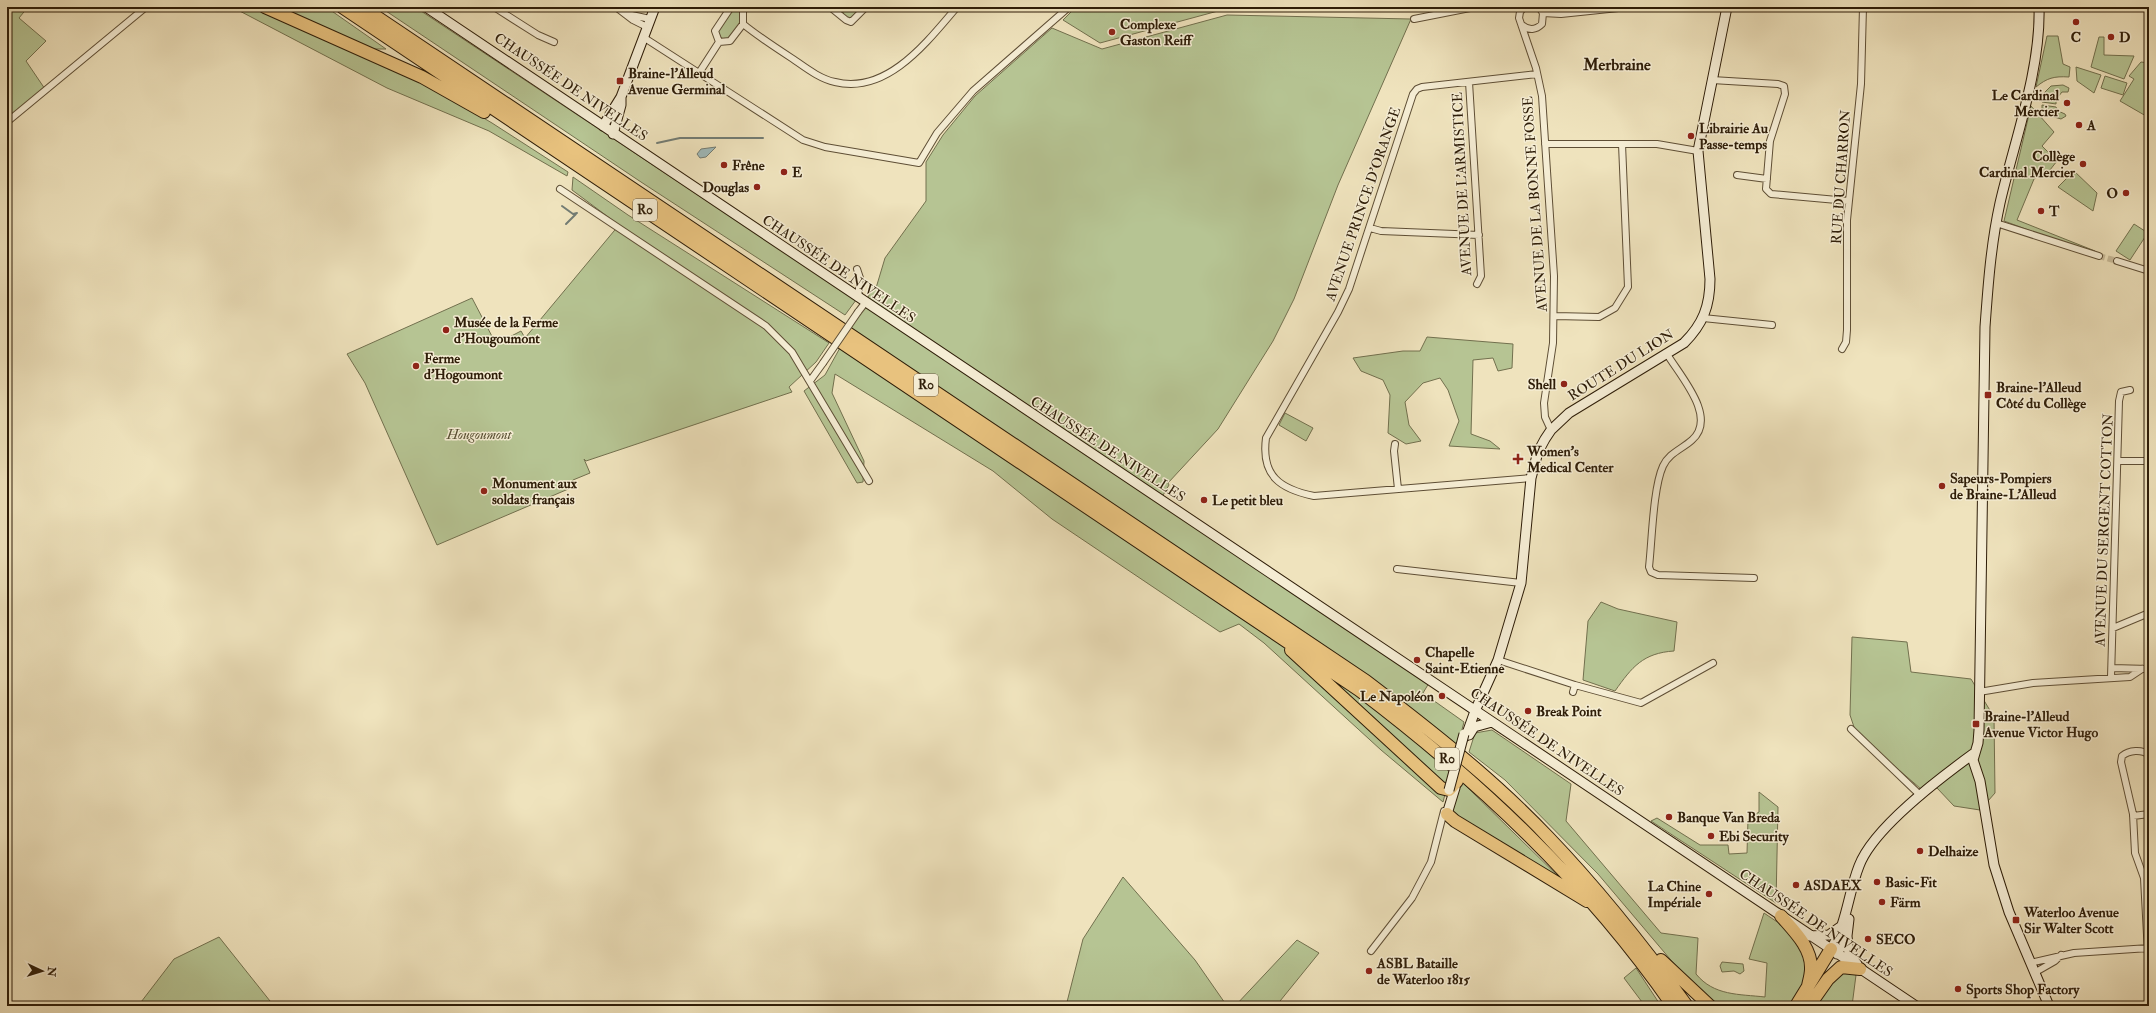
<svg xmlns="http://www.w3.org/2000/svg" width="2156" height="1013" font-family="'IM FELL Double Pica',serif">
	<style>
		.green { fill: #b6c493; stroke: #72704e }
		.water { fill: #9fbbbc; stroke: #727c74 }
		.lines { fill: none; stroke-linecap: round; stroke-linejoin: round }
		.stream { stroke: #727c74; stroke-width: 2 }
		.street-tunnel { stroke: #c8bb99; stroke-width: 6; stroke-dasharray: 6 3; stroke-linecap: butt }
		.street-casing { stroke: #5e4e35; stroke-width: 8 }
		.secondary-casing { stroke: #2e1d08; stroke-width: 11 }
		.highway-casing { stroke: #2e1d08; stroke-width: 14 }
		.street { stroke: #f5edd4; stroke-width: 6 }
		.secondary { stroke: #f5edd4; stroke-width: 9 }
		.highway { stroke: #e8c27e; stroke-width: 12 }
		.street-bridge-casing { stroke: #5e4e35; stroke-width: 8; stroke-linecap: butt }
		.secondary-bridge-casing { stroke: #2e1d08; stroke-width: 11; stroke-linecap: butt }
		.street-bridge { stroke: #f5edd4; stroke-width: 6 }
		.secondary-bridge { stroke: #f5edd4; stroke-width: 9 }
		.poi-dot { fill: #8f2418; stroke: #f5edd4; stroke-width: 1.5 }
		.labels { text-anchor: middle; dominant-baseline: central; stroke-width: 3; stroke-linejoin: round; paint-order: stroke }
		.shield { fill: #f5edd4; stroke: #6a5b45; stroke-width: 1 }
		.shield-label { font-size: 13px; font-weight: bold; fill: #2e1d08 }
		.poi-label { font-size: 14px; font-weight: bold; fill: #2e1d08; stroke: #f5edd4; text-anchor: start }
		.street-label { font-size: 14px; fill: #2e1d08; stroke: #f5edd4 }
		.park-label { font-size: 14px; font-style: italic; fill: #574f32; stroke: #f5edd4 }
		.quarter-label { font-size: 16px; font-weight: bold; fill: #2e1d08; stroke: #f5edd4 }
	</style>
	<rect width="100%" height="100%" fill="#efe3bd"/>
	<filter id="stains"><feTurbulence type="fractalNoise" baseFrequency=".005" numOctaves="4"/><feColorMatrix values="0 0 0 0 .2 0 0 0 0 .09 0 0 0 0 .02 0 0 0 .5 -.17"/></filter>
	<radialGradient id="worn" r=".72"><stop offset=".6" stop-color="#630" stop-opacity="0"/><stop offset="1" stop-color="#630" stop-opacity=".3"/></radialGradient>
	<!-- green -->
	<path class="green" d="M 7,7 L 28,7 L 19,18 L 46,41 L 26,61 L 45,89 L 7,120 Z
		M 232,7 L 250,7 L 431,87 L 492,123 L 568,172 L 567,176 L 489,131 L 387,88 Z
		M 275,7 L 326,7 L 386,49 L 373,49 Z
		M 380,7 L 415,7 L 856,300 L 845,315 L 641,182 Z
		M 735,7 L 740,9 L 742,22 L 729,39 L 725,40 L 719,36 L 718,31 Z
		M 843,7 L 863,7 L 852,18 L 846,18 L 843,14 Z
		M 1076,7 L 1436,7 L 1419,11 L 1229,8 L 1100,43 L 1063,20 Z
		M 1227,15 L 1411,19 L 1338,185 L 1294,299 L 1273,341 L 1218,429 L 1168,483 L 1169,485 L 1159,502 L 1398,664 L 1429,683 L 1423,693 L 1464,722 L 1443,802 L 1381,750 L 1264,643 L 1239,624 L 1220,632 L 1052,519 L 993,471 L 835,374 L 832,393 L 864,461 L 863,482 L 857,483 L 804,391 L 825,375 L 874,286 L 876,288 L 885,258 L 926,201 L 926,162 L 943,135 L 975,96 L 1052,28 L 1102,49 Z
		M 2047,36 L 2058,36 L 2063,64 L 2070,67 L 2069,77 C 2054,76 2047,78 2036,87 Z
		M 2099,37 L 2104,37 L 2104,55 L 2134,56 L 2124,79 L 2091,67 Z
		M 2141,62 L 2149,63 L 2149,113 L 2146,116 L 2120,101 L 2134,79 L 2129,76 Z
		M 2076,67 L 2101,75 L 2094,93 L 2077,81 Z
		M 2105,76 L 2127,83 L 2123,95 L 2101,88 Z
		M 2063,85 L 2069,88 L 2068,92 L 2062,92 L 2058,97 L 2043,94 L 2051,86 Z
		M 2043,98 L 2056,99 L 2056,104 L 2042,102 Z
		M 2042,105 L 2056,107 L 2058,111 L 2065,114 L 2066,116 L 2061,119 L 2051,116 L 2042,110 Z
		M 2031,106 L 2054,132 L 2042,146 L 2057,161 L 2046,175 L 2038,176 L 2034,179 L 2017,220 L 2095,251 L 2091,253 L 2004,221 Z
		M 2074,171 L 2097,193 L 2093,211 L 2058,187 Z
		M 573,177 L 628,215 L 829,343 L 816,362 L 789,387 L 792,392 L 586,461 L 584,459 L 590,473 L 573,480 L 573,487 L 437,545 L 365,383 L 347,354 L 472,298 L 496,344 L 521,331 L 525,338 L 619,225 L 572,190 Z
		M 2134,224 L 2148,233 L 2149,231 L 2149,236 L 2147,234 L 2130,260 L 2116,251 Z
		M 1427,337 L 1513,344 L 1512,368 L 1498,371 L 1493,358 L 1473,360 L 1471,434 L 1490,441 L 1500,449 L 1449,446 L 1459,421 L 1448,390 L 1440,378 L 1423,383 L 1405,402 L 1409,425 L 1421,441 L 1406,444 L 1388,433 L 1390,395 L 1383,380 L 1361,371 L 1353,358 L 1403,351 L 1420,351 Z
		M 1285,413 L 1313,428 L 1306,441 L 1279,425 Z
		M 1601,602 L 1618,609 L 1677,622 L 1674,651 C 1643,653 1632,667 1615,691 L 1583,680 L 1588,621 Z
		M 1852,637 L 1907,642 L 1911,672 L 1971,679 L 1994,717 L 1995,793 L 1980,810 L 1954,806 L 1937,788 L 1921,789 L 1856,733 L 1850,715 Z
		M 1492,730 L 1571,784 L 1566,821 L 1661,933 L 1698,938 L 1696,974 C 1714,996 1739,994 1765,997 L 1767,963 L 1749,959 L 1764,913 C 1774,920 1794,932 1800,942 C 1814,964 1808,989 1789,1006 L 1723,1006 L 1709,999 L 1692,985 L 1598,874 L 1505,780 L 1469,752 L 1475,733 Z
		M 1461,781 L 1568,886 L 1451,814 Z
		M 1759,792 L 1778,807 L 1776,903 L 1651,821 L 1657,818 L 1700,845 L 1728,845 L 1729,854 L 1747,853 L 1748,819 L 1759,812 Z
		M 1123,877 L 1195,960 L 1227,1006 L 1066,1006 L 1083,939 Z
		M 219,937 L 274,1006 L 138,1006 L 174,959 Z
		M 1297,940 L 1319,953 L 1276,1006 L 1235,1006 Z
		M 1722,962 L 1743,964 L 1744,971 L 1740,974 L 1734,971 L 1722,972 L 1720,966 Z
		M 1636,968 L 1661,1006 L 1645,1006 L 1624,978 Z
		M 1847,972 L 1856,975 L 1852,1006 L 1816,1006 L 1835,977 Z"/>
	<!-- water -->
	<path class="water" d="M 716,147 L 706,157 L 700,158 L 697,154 L 701,149 Z"/>
	<g class="lines">
		<!-- stream -->
		<path class="stream" d="M 657,143 L 680,138 L 763,138
			M 562,206 L 573,214 L 577,213
			M 566,224 L 576,214"/>
		<!-- street-tunnel -->
		<path class="street-tunnel" d="M 2099,256 L 2117,261"/>
		<!-- street casing -->
		<g class="street-casing">
			<path id="street" d="M 494,7 L 538,35 L 554,42
				M 616,7 L 633,20 L 647,27
				M 830,7 L 846,20 L 851,22 L 866,7
				M 1524,7 L 1520,12 L 1519,18 L 1536,68 L 1542,96 L 1554,276 L 1553,343 L 1544,403 L 1545,417 L 1551,430
				M 1543,13 L 1561,14 L 1628,7
				M 627,14 L 650,19
				M 1414,19 L 1475,7
				M 743,24 C 759,37 776,48 793,59 C 806,68 820,79 835,82 C 887,95 927,42 957,7
				M 1522,25 C 1529,31 1536,30 1542,24 L 1543,13 L 1539,7
				M 643,37 L 803,140 L 825,147 L 919,163 L 937,133 L 973,91 L 1069,7
				M 719,42 L 730,41 L 743,24 L 743,7
				M 719,42 L 715,31 L 731,7
				M 699,73 L 719,42
				M 1712,80 L 1778,84 L 1784,86 L 1785,94 L 1770,141 L 1766,189 L 1771,194 L 1848,201
				M 1469,82 L 1481,276 L 1477,284
				M 7,122 L 146,7
				M 1545,144 L 1657,144 L 1698,151
				M 1737,175 L 1767,179
				M 560,189 L 766,326 L 792,352 L 869,481
				M 1996,223 L 2099,256
				M 1370,228 L 1381,231 L 1479,235
				M 2117,261 L 2149,271
				M 857,269 L 860,278 L 858,298
				M 858,312 L 865,303
				M 1555,316 L 1599,317 L 1615,308 L 1628,287 L 1622,144
				M 1703,318 L 1772,325
				M 1842,349 L 1846,342 L 1847,330 L 1847,220 L 1861,84 L 1863,7
				M 1667,354 C 1680,376 1718,417 1692,440 C 1682,449 1669,453 1663,466 C 1653,488 1652,541 1649,567 L 1651,572 L 1658,575 L 1754,578
				M 810,381 L 823,363
				M 1395,444 L 1394,451 L 1398,489
				M 2118,461 L 2149,461
				M 1531,478 L 1314,496 C 1280,489 1261,476 1266,438 L 1338,312 L 1349,289 L 1413,94 L 1417,89 L 1422,87 L 1537,74
				M 1397,569 L 1521,583
				M 2113,628 L 2149,613
				M 1498,660 L 1575,685 L 1573,692
				M 2112,668 L 2149,669
				M 2111,677 L 2119,401 L 2121,392 L 2130,390
				M 1575,685 L 1641,703 L 1713,663
				M 1979,692 L 2033,683 L 2130,677 L 2142,669
				M 1851,729 L 1921,796
				M 2149,755 C 2142,749 2129,750 2122,756 L 2121,762 L 2133,814 L 2135,853 L 2144,878 L 2149,973
				M 2149,795 L 2149,803
				M 2133,816 L 2149,814
				M 1371,951 L 1412,898 L 1431,862 L 1444,811
				M 2030,963 L 2074,953 L 2149,948
				M 2034,973 L 2055,961 L 2061,955"/>
		</g>
		<!-- secondary casing -->
		<g class="secondary-casing">
			<path id="secondary" d="M 426,7 L 1916,1006
				M 2039,7 C 2041,70 2014,142 2000,203 C 1991,244 1988,285 1985,327 L 1979,730 L 1978,743 L 1973,760 L 1980,781 L 1994,865 L 2009,912 L 2049,1006
				M 603,126 L 621,97 L 655,7
				M 613,134 L 621,105 L 621,97
				M 1469,735 L 1474,727 L 1492,722
				M 1466,736 L 1475,711 L 1498,660 L 1521,583 L 1531,478 L 1538,452 L 1545,439 L 1551,430 L 1569,413 L 1684,343 C 1703,324 1710,306 1710,279 L 1698,151 L 1727,7
				M 1447,814 L 1455,788
				M 1809,936 L 1829,935 L 1843,925
				M 1847,936 L 1849,954 L 1857,964
				M 1831,949 C 1847,923 1848,894 1859,866 C 1873,828 1940,778 1973,754
				M 1837,954 L 1847,936 L 1849,919"/>
		</g>
		<!-- highway casing -->
		<g class="highway-casing">
			<path id="highway" d="M 265,7 L 422,77 L 484,112
				M 342,7 L 1359,690 C 1479,781 1586,881 1673,1006
				M 362,7 L 1366,681 C 1429,729 1493,779 1548,837 C 1599,890 1644,947 1687,1006
				M 1291,650 L 1441,788 L 1449,790 L 1457,781
				M 1447,814 L 1455,821 L 1587,901
				M 1781,916 C 1794,931 1812,948 1811,969 C 1811,976 1808,984 1807,991
				M 1661,960 L 1710,1006
				M 1796,1006 L 1831,949
				M 1809,1006 L 1828,979 L 1841,967 L 1860,969"/>
		</g>
		<!-- street -->
		<use href="#street" class="street"/>
		<!-- secondary -->
		<use href="#secondary" class="secondary"/>
		<!-- highway -->
		<use href="#highway" class="highway"/>
		<!-- street-bridge casing -->
		<g class="street-bridge-casing">
			<path id="street-bridge" d="M 823,363 L 858,312"/>
		</g>
		<!-- secondary-bridge casing -->
		<g class="secondary-bridge-casing">
			<path id="secondary-bridge" d="M 1449,790 L 1464,734"/>
		</g>
		<!-- street-bridge -->
		<use href="#street-bridge" class="street-bridge"/>
		<!-- secondary-bridge -->
		<use href="#secondary-bridge" class="secondary-bridge"/>
	</g>
	<!-- markers -->
	<g class="poi-dot">
		<circle cx="2076" cy="22" r="4"/>
		<circle cx="1112" cy="32" r="4"/>
		<circle cx="2111" cy="37" r="4"/>
		<rect x="616" y="77" width="8" height="8" rx="2"/>
		<circle cx="2067" cy="103" r="4"/>
		<circle cx="2079" cy="125" r="4"/>
		<circle cx="1691" cy="136" r="4"/>
		<circle cx="2083" cy="164" r="4"/>
		<circle cx="724" cy="165" r="4"/>
		<circle cx="784" cy="172" r="4"/>
		<circle cx="757" cy="187" r="4"/>
		<circle cx="2126" cy="193" r="4"/>
		<circle cx="2041" cy="211" r="4"/>
		<circle cx="446" cy="330" r="4"/>
		<circle cx="416" cy="366" r="4"/>
		<circle cx="1564" cy="384" r="4"/>
		<rect x="1984" y="391" width="8" height="8" rx="2"/>
		<path d="M1516 453h4v4h4v4h-4v4h-4v-4h-4v-4h4z"/>
		<circle cx="1942" cy="486" r="4"/>
		<circle cx="484" cy="491" r="4"/>
		<circle cx="1204" cy="500" r="4"/>
		<circle cx="1417" cy="660" r="4"/>
		<circle cx="1442" cy="696" r="4"/>
		<circle cx="1528" cy="711" r="4"/>
		<rect x="1972" y="720" width="8" height="8" rx="2"/>
		<circle cx="1669" cy="817" r="4"/>
		<circle cx="1711" cy="836" r="4"/>
		<circle cx="1920" cy="851" r="4"/>
		<circle cx="1877" cy="882" r="4"/>
		<circle cx="1796" cy="885" r="4"/>
		<circle cx="1709" cy="894" r="4"/>
		<circle cx="1882" cy="902" r="4"/>
		<rect x="2012" y="916" width="8" height="8" rx="2"/>
		<circle cx="1868" cy="939" r="4"/>
		<circle cx="1369" cy="971" r="4"/>
		<circle cx="1958" cy="989" r="4"/>
	</g>
	<g class="labels">
		<!-- shield labels -->
		<g class="shield">
			<rect x="633" y="199" width="24" height="22" rx="3"/>
			<rect x="914" y="374" width="24" height="22" rx="3"/>
			<rect x="1435" y="748" width="24" height="22" rx="3"/>
		</g>
		<g class="shield-label">
			<text x="645" y="210">R0</text>
			<text x="926" y="385">R0</text>
			<text x="1447" y="759">R0</text>
		</g>
		<!-- poi labels -->
		<g class="poi-label">
			<text x="1120" y="24">Complexe<tspan x="1120" dy="16">Gaston Reiff</tspan></text>
			<text x="2076" y="37" text-anchor="middle">C</text>
			<text x="2119" y="37">D</text>
			<text x="628" y="73">Braine-l'Alleud<tspan x="628" dy="16">Avenue Germinal</tspan></text>
			<text x="2059" y="95" text-anchor="end">Le Cardinal<tspan x="2059" dy="16">Mercier</tspan></text>
			<text x="2087" y="125">A</text>
			<text x="1699" y="128">Librairie Au<tspan x="1699" dy="16">Passe-temps</tspan></text>
			<text x="2075" y="156" text-anchor="end">Collège<tspan x="2075" dy="16">Cardinal Mercier</tspan></text>
			<text x="732" y="165">Frêne</text>
			<text x="792" y="172">E</text>
			<text x="749" y="187" text-anchor="end">Douglas</text>
			<text x="2118" y="193" text-anchor="end">O</text>
			<text x="2049" y="211">T</text>
			<text x="454" y="322">Musée de la Ferme<tspan x="454" dy="16">d'Hougoumont</tspan></text>
			<text x="424" y="358">Ferme<tspan x="424" dy="16">d'Hogoumont</tspan></text>
			<text x="1556" y="384" text-anchor="end">Shell</text>
			<text x="1996" y="387">Braine-l'Alleud<tspan x="1996" dy="16">Côté du Collège</tspan></text>
			<text x="1527" y="451">Women’s<tspan x="1527" dy="16">Medical Center</tspan></text>
			<text x="1950" y="478">Sapeurs-Pompiers<tspan x="1950" dy="16">de Braine-L'Alleud</tspan></text>
			<text x="492" y="483">Monument aux<tspan x="492" dy="16">soldats français</tspan></text>
			<text x="1212" y="500">Le petit bleu</text>
			<text x="1425" y="652">Chapelle<tspan x="1425" dy="16">Saint-Etienne</tspan></text>
			<text x="1434" y="696" text-anchor="end">Le Napoléon</text>
			<text x="1536" y="711">Break Point</text>
			<text x="1984" y="716">Braine-l'Alleud<tspan x="1984" dy="16">Avenue Victor Hugo</tspan></text>
			<text x="1677" y="817">Banque Van Breda</text>
			<text x="1719" y="836">Ebi Security</text>
			<text x="1928" y="851">Delhaize</text>
			<text x="1885" y="882">Basic-Fit</text>
			<text x="1804" y="885">ASDAEX</text>
			<text x="1701" y="886" text-anchor="end">La Chine<tspan x="1701" dy="16">Impériale</tspan></text>
			<text x="1890" y="902">Färm</text>
			<text x="2024" y="912">Waterloo Avenue<tspan x="2024" dy="16">Sir Walter Scott</tspan></text>
			<text x="1876" y="939">SECO</text>
			<text x="1377" y="963">ASBL Bataille<tspan x="1377" dy="16">de Waterloo 1815</tspan></text>
			<text x="1966" y="989">Sports Shop Factory</text>
		</g>
		<!-- street labels -->
		<g class="street-label">
			<text transform="translate(571 87) rotate(34)">CHAUSSÉE DE NIVELLES</text>
			<text transform="translate(1841 177) rotate(-86)">RUE DU CHARRON</text>
			<text transform="translate(1462 184) rotate(-93)">AVENUE DE L'ARMISTICE</text>
			<text transform="translate(1363 204) rotate(-71)">AVENUE PRINCE D'ORANGE</text>
			<text transform="translate(1535 204) rotate(-94)">AVENUE DE LA BONNE FOSSE</text>
			<text transform="translate(839 269) rotate(34)">CHAUSSÉE DE NIVELLES</text>
			<text transform="translate(1621 365) rotate(-32)">ROUTE DU LION</text>
			<text transform="translate(1108 449) rotate(33)">CHAUSSÉE DE NIVELLES</text>
			<text transform="translate(2104 530) rotate(-88)">AVENUE DU SERGENT COTTON</text>
			<text transform="translate(1547 742) rotate(34)">CHAUSSÉE DE NIVELLES</text>
			<text transform="translate(1816 923) rotate(34)">CHAUSSÉE DE NIVELLES</text>
		</g>
		<!-- park labels -->
		<g class="park-label">
			<text x="479" y="434">Hougoumont</text>
		</g>
		<!-- quarter labels -->
		<g class="quarter-label">
			<text x="1617" y="65">Merbraine</text>
		</g>
	</g>
	<!-- margin -->
	<rect width="2156" height="1013" fill="none" stroke="#efe3bd" stroke-width="24"/>
	<rect x="8" y="8" width="2140" height="997" fill="none" stroke="#2e1d08" stroke-width="2"/>
	<rect x="12" y="12" width="2132" height="989" fill="none" stroke="#2e1d08"/>
	<!-- north arrow -->
	<g transform="translate(42 971) rotate(94)" stroke="#f5edd4" stroke-width="3" paint-order="stroke">
	<path d="M0-3L7 15L0 10L-7 15Z" fill="#2e1d08"/>
	<text y="-6" font-size="11" font-weight="bold" text-anchor="middle" fill="#2e1d08">N</text>
	</g>
	<rect width="100%" height="100%" filter="url(#stains)"/>
	<rect width="100%" height="100%" fill="url(#worn)"/>
</svg>
